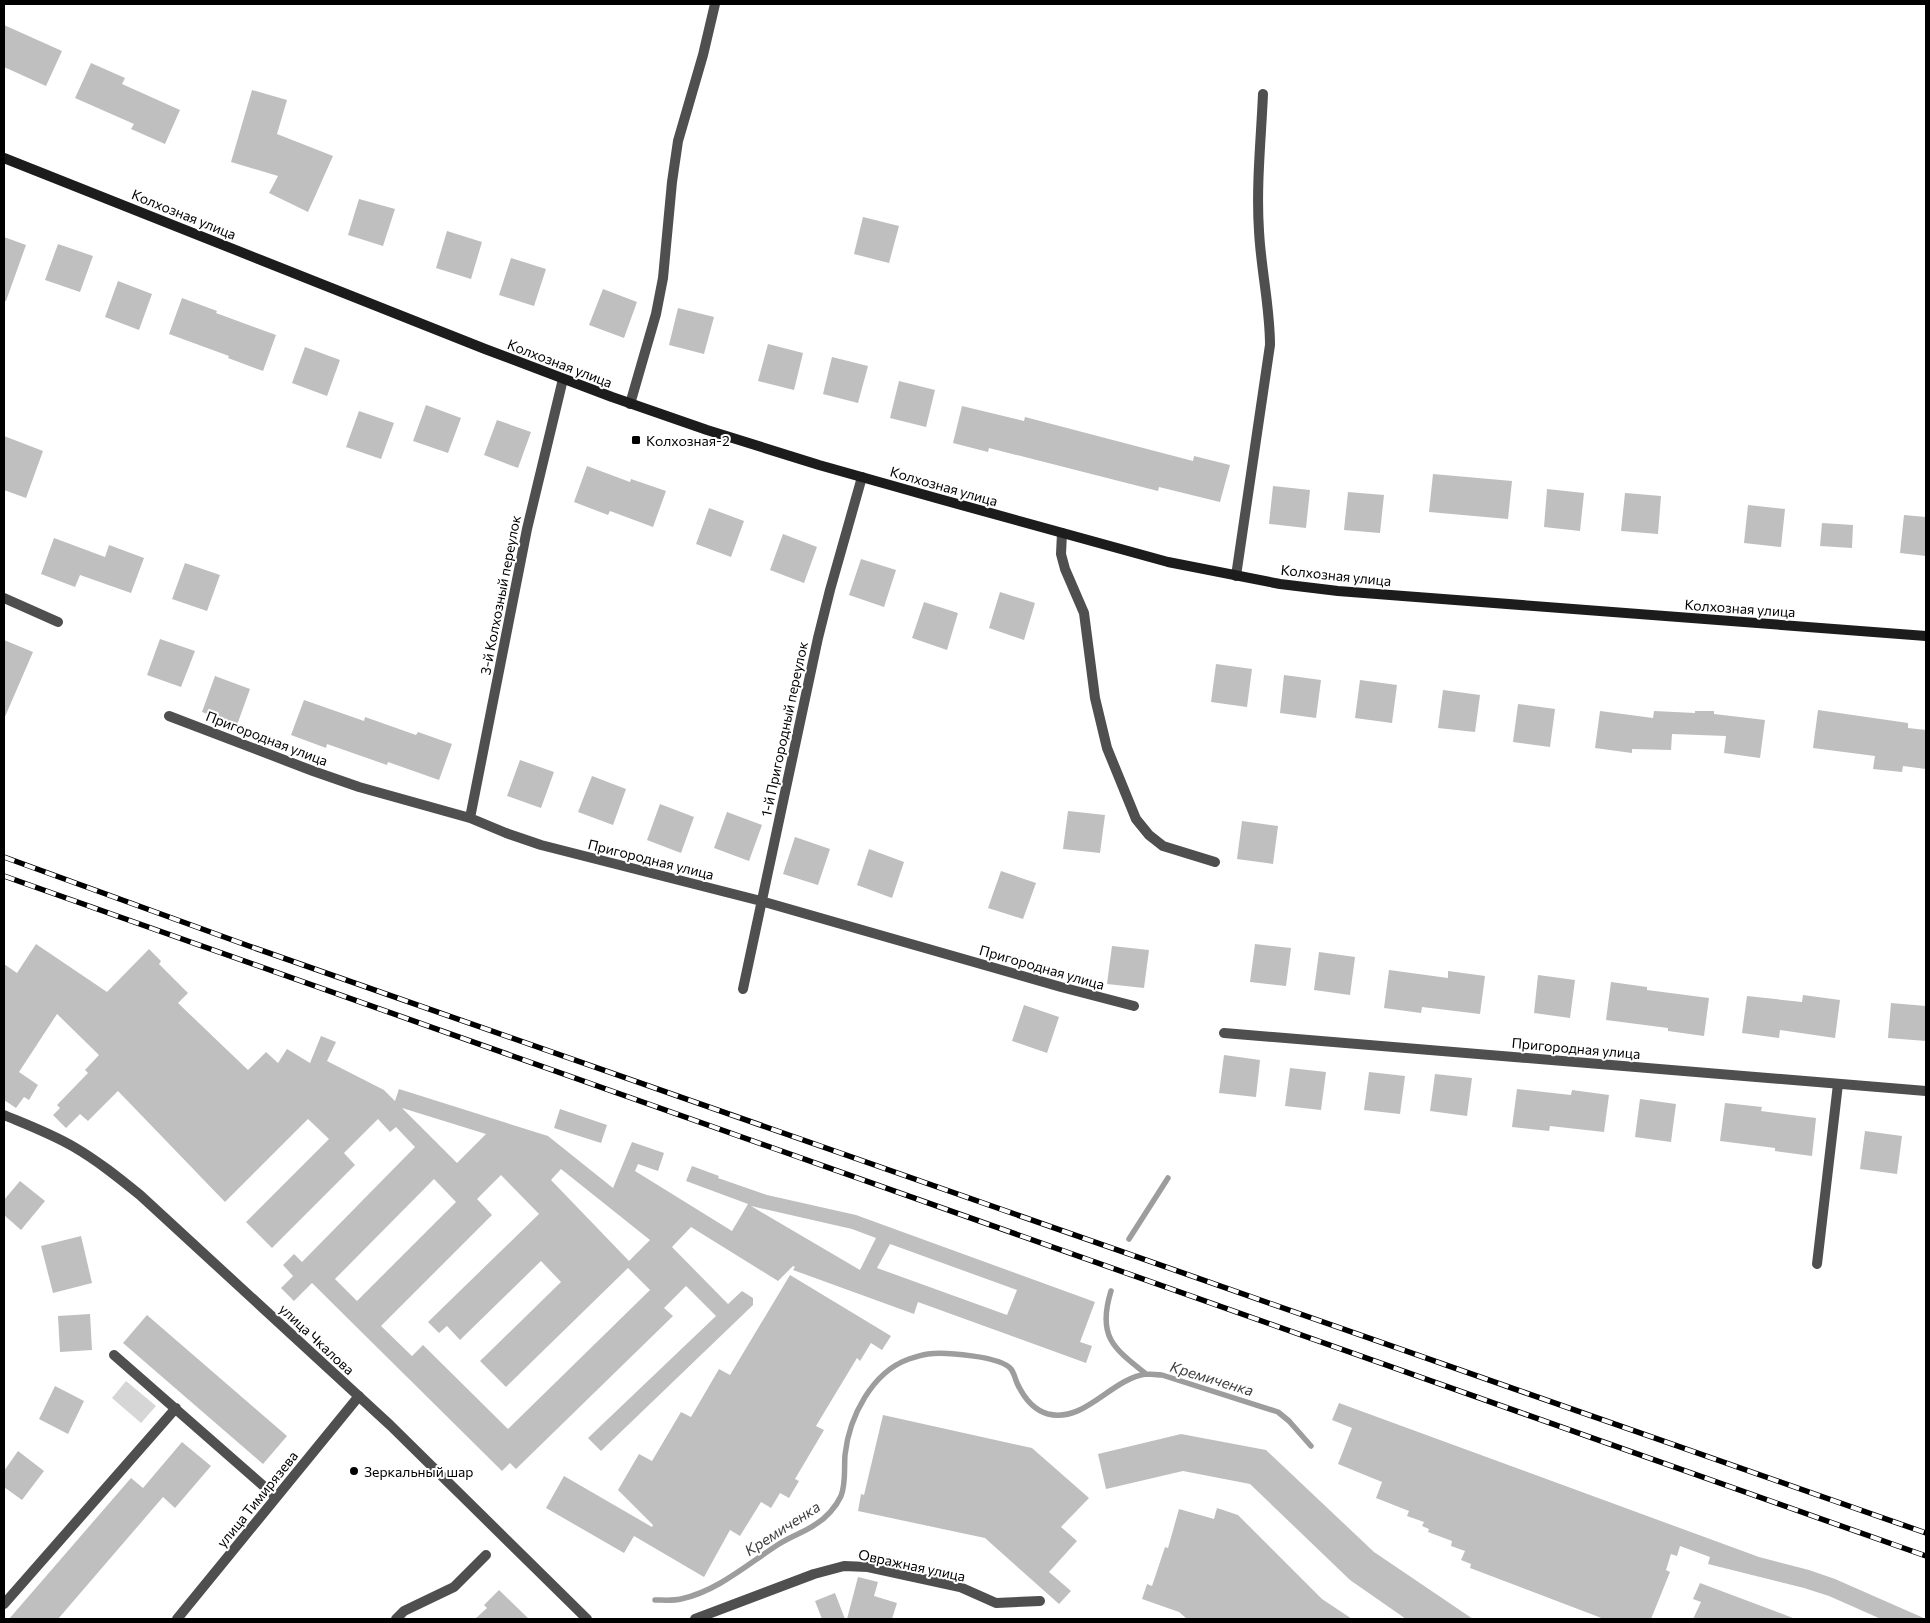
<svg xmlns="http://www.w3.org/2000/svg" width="1930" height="1623" font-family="Commissioner,sans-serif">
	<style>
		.green { fill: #d6d6d6 }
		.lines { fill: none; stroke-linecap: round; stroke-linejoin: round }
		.stream { stroke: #9d9d9d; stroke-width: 5.5 }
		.building { fill: #bfbfbf; fill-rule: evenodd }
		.service { stroke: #4f4f4f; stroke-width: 10 }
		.minor { stroke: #4f4f4f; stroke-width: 10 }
		.tertiary { stroke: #4f4f4f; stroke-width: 10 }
		.secondary { stroke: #1c1c1c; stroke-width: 10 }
		.rail-casing { stroke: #000; stroke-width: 5.5 }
		.rail { stroke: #fff; stroke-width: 4; stroke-dasharray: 11; stroke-linecap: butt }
		.poi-dot { fill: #000; stroke: #fff; stroke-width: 2 }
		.labels { text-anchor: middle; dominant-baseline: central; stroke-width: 4; stroke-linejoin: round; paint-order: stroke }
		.street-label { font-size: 14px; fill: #000; stroke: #fff }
		.poi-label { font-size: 14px; fill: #000; stroke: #fff; text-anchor: start }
		.water-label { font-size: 15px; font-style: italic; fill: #3e3e3e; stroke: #fff }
	</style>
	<rect width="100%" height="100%" fill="#fff"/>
	<!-- green -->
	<path class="green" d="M 126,1381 L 156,1406 L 141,1423 L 112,1398 Z"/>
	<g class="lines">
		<!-- stream -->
		<path class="stream" d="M 1129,1239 L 1168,1178
			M 1111,1291 C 1097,1336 1113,1348 1146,1374
			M 655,1600 C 663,1600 673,1601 681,1599 C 718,1591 749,1563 779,1544 C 791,1536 805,1532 816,1524 C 826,1518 836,1507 841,1496 C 846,1484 844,1468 845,1455 C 849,1417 872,1372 909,1359 C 915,1357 922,1355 928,1354 C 944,1352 1001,1356 1011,1369 C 1014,1373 1015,1378 1017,1383 C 1023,1396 1033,1410 1048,1414 C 1086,1423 1111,1378 1147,1374 C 1152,1374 1157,1375 1162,1375 L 1278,1412 L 1289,1421 L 1311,1446"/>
	</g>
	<!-- building -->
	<path class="building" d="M 4,25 L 62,51 L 46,86 L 4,67 Z
		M 91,63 L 125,78 L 122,84 L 180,110 L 165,144 L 131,129 L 134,124 L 75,98 Z
		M 252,90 L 287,100 L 277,134 L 333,156 L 308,212 L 269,193 L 278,176 L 231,162 Z
		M 359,199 L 395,209 L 383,246 L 348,235 Z
		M 863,217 L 899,226 L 889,263 L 854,254 Z
		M 447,231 L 482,242 L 471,279 L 436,268 Z
		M 4,237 L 26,245 L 6,301 L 4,301 Z
		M 58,244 L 93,256 L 80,292 L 45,280 Z
		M 511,258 L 546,269 L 534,306 L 499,295 Z
		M 118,281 L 152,294 L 139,330 L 105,317 Z
		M 603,289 L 637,302 L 624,338 L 589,325 Z
		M 182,298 L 217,311 L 216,313 L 276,335 L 263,371 L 228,358 L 229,356 L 169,334 Z
		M 678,308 L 714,317 L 704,354 L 669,345 Z
		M 768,344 L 803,353 L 794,390 L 758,381 Z
		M 305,347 L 340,360 L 327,396 L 292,383 Z
		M 832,357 L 868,366 L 858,403 L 823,394 Z
		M 899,381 L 935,390 L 926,427 L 890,418 Z
		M 426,405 L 461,418 L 448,453 L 413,441 Z
		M 962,406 L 1024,421 L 1025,417 L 1193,461 L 1194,456 L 1230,465 L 1220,502 L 1159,487 L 1158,491 L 989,448 L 988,452 L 953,443 Z
		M 359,411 L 394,423 L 381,459 L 346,447 Z
		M 497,420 L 531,432 L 518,468 L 484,455 Z
		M 4,436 L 43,451 L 26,498 L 4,490 Z
		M 587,466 L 630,482 L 631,479 L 666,491 L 653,527 L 610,511 L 608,515 L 574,502 Z
		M 1433,474 L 1512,481 L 1508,519 L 1429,512 Z
		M 1273,486 L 1310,490 L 1306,528 L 1269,524 Z
		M 1547,489 L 1584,493 L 1580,531 L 1544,527 Z
		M 1348,492 L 1384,495 L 1380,533 L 1344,530 Z
		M 1625,493 L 1661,496 L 1658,534 L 1621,531 Z
		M 1748,505 L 1785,509 L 1781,547 L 1744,543 Z
		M 709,508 L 744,521 L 731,557 L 696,544 Z
		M 1904,515 L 1926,517 L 1926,556 L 1900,553 Z
		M 1822,523 L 1853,525 L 1852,548 L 1820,546 Z
		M 783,534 L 817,547 L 804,583 L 770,570 Z
		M 54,538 L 105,557 L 109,545 L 144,558 L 131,593 L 80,575 L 75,587 L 41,574 Z
		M 861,559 L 896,570 L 884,607 L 849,595 Z
		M 185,563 L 220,575 L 207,611 L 172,599 Z
		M 1000,592 L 1035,603 L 1024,640 L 989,628 Z
		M 924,602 L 958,613 L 947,650 L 912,638 Z
		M 160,639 L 195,651 L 181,687 L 147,675 Z
		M 4,640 L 33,652 L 4,719 Z
		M 1216,664 L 1252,669 L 1247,707 L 1211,702 Z
		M 1284,675 L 1321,680 L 1316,718 L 1280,713 Z
		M 215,676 L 250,689 L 237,725 L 202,712 Z
		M 1360,680 L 1397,685 L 1392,723 L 1355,718 Z
		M 1443,690 L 1480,695 L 1475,732 L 1438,728 Z
		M 304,700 L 364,721 L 365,717 L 416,735 L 418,732 L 452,744 L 439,780 L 388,762 L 387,765 L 327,744 L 326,748 L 291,735 Z
		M 1518,704 L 1555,709 L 1550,747 L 1513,742 Z
		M 1818,710 L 1908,723 L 1908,728 L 1926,730 L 1926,769 L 1903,766 L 1902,772 L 1873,769 L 1875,756 L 1813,748 Z
		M 1600,711 L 1653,718 L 1654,711 L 1695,713 L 1695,711 L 1714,711 L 1714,714 L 1765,720 L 1760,758 L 1724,753 L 1726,736 L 1672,734 L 1671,750 L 1632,749 L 1632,753 L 1595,748 Z
		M 520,760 L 554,772 L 541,808 L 507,796 Z
		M 592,776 L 626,789 L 613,825 L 578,812 Z
		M 660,804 L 694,817 L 681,853 L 647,840 Z
		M 1068,811 L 1105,815 L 1100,853 L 1063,849 Z
		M 727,812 L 762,825 L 749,861 L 714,848 Z
		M 1242,821 L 1278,826 L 1273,864 L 1237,859 Z
		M 795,837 L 830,849 L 818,885 L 783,874 Z
		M 869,849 L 904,862 L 892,898 L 857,885 Z
		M 1001,871 L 1036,883 L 1023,919 L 988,908 Z
		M 36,944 L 107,992 L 149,949 L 161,961 L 159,964 L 188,993 L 178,1003 L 248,1070 L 266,1052 L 278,1063 L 287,1049 L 310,1063 L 321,1036 L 336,1042 L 327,1061 L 384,1090 L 395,1101 L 399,1089 L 548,1136 L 613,1188 L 632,1142 L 664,1153 L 658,1171 L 638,1164 L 635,1171 L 732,1231 L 748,1204 L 686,1181 L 692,1166 L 719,1176 L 718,1178 L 767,1195 L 856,1215 L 1095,1302 L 1080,1342 L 1092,1346 L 1086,1363 L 918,1302 L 914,1314 L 793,1270 L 795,1267 L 793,1266 L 778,1281 L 691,1227 L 672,1247 L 728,1304 L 742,1291 L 753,1298 L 753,1305 L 601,1451 L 588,1438 L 716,1316 L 686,1286 L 664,1308 L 673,1316 L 516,1469 L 510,1463 L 502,1471 L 312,1283 L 294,1301 L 281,1288 L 293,1276 L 283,1265 L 294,1254 L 302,1262 L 415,1147 L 396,1127 L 390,1132 L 378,1119 L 344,1153 L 355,1165 L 272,1248 L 246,1222 L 329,1139 L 308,1119 L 225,1202 L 118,1091 L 88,1121 L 80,1114 L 66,1128 L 53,1115 L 60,1108 L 57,1105 L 88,1073 L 85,1070 L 99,1055 L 57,1014 L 19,1072 L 38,1085 L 29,1100 L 24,1097 L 16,1108 L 4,1100 L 4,964 L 17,973 ZM 402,1108 L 486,1134 L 457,1163 ZM 561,1169 L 650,1240 L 629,1261 L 551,1180 ZM 501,1175 L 539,1214 L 428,1322 L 439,1333 L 447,1326 L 460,1340 L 541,1261 L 561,1282 L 480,1361 L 506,1387 L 628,1268 L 650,1290 L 508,1429 L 423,1345 L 412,1356 L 381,1326 L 492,1215 L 477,1199 ZM 434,1179 L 456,1202 L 357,1301 L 335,1279 ZM 751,1206 L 852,1229 L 876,1238 L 860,1270 ZM 890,1244 L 1017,1290 L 1007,1315 L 877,1268 Z
		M 1255,944 L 1291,948 L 1286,986 L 1250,982 Z
		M 1112,946 L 1149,950 L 1144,988 L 1107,984 Z
		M 1319,952 L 1355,957 L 1350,995 L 1314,990 Z
		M 1389,970 L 1448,978 L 1448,971 L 1485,976 L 1480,1014 L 1422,1007 L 1421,1013 L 1384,1008 Z
		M 1538,975 L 1575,980 L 1570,1018 L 1534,1013 Z
		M 1611,982 L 1647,987 L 1647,990 L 1709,998 L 1704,1036 L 1668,1031 L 1668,1028 L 1606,1020 Z
		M 1803,995 L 1840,1000 L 1835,1038 L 1780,1030 L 1779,1038 L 1742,1033 L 1747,996 L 1802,1002 Z
		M 1891,1003 L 1926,1006 L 1926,1041 L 1888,1038 Z
		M 1024,1005 L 1059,1017 L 1047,1053 L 1012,1041 Z
		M 1224,1055 L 1260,1060 L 1256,1097 L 1219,1093 Z
		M 1290,1068 L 1326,1072 L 1321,1110 L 1285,1106 Z
		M 1369,1072 L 1405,1076 L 1400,1114 L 1364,1110 Z
		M 1435,1074 L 1472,1078 L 1467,1116 L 1430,1111 Z
		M 1517,1089 L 1571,1095 L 1572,1090 L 1609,1095 L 1604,1132 L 1550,1126 L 1549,1131 L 1512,1127 Z
		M 1640,1099 L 1676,1104 L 1671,1142 L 1635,1137 Z
		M 1725,1103 L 1762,1107 L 1761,1111 L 1816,1118 L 1812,1156 L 1775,1151 L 1775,1148 L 1720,1141 Z
		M 560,1109 L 607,1125 L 601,1143 L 554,1128 Z
		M 1865,1131 L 1902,1136 L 1897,1174 L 1860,1169 Z
		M 20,1181 L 45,1201 L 21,1230 L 4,1215 L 4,1200 Z
		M 81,1236 L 92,1283 L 53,1293 L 41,1246 Z
		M 790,1275 L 891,1336 L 882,1350 L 871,1343 L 860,1361 L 857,1358 L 816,1426 L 824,1430 L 795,1479 L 799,1481 L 789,1498 L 780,1493 L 771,1508 L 761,1502 L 740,1536 L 730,1530 L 704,1577 L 634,1536 L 624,1553 L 546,1508 L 564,1476 L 652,1527 L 653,1525 L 618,1490 L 639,1454 L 652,1461 L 681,1412 L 691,1417 L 719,1369 L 730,1375 Z
		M 90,1314 L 92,1350 L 60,1352 L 58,1316 Z
		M 147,1315 L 287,1436 L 263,1464 L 123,1343 Z
		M 55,1386 L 84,1401 L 68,1434 L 39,1419 Z
		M 1339,1403 L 1759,1557 L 1809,1570 L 1835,1579 L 1926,1619 L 1881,1619 L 1829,1596 L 1804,1588 L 1708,1564 L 1710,1557 L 1680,1546 L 1677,1556 L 1671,1554 L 1666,1570 L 1670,1572 L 1651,1619 L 1604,1619 L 1470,1568 L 1471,1564 L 1461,1560 L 1465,1551 L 1451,1546 L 1452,1541 L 1428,1532 L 1429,1529 L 1422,1526 L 1424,1522 L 1407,1516 L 1409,1511 L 1376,1498 L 1382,1482 L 1338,1464 L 1352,1428 L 1332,1420 Z
		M 883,1415 L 1032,1448 L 1089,1498 L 1061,1527 L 1077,1541 L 1049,1572 L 1071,1591 L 1059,1604 L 985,1538 L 858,1511 L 861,1494 L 864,1495 Z
		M 1181,1434 L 1266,1450 L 1374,1552 L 1473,1619 L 1406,1619 L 1350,1580 L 1250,1484 L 1183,1471 L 1106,1489 L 1098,1454 Z
		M 182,1442 L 211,1466 L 175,1508 L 163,1497 L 58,1619 L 9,1619 L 131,1478 L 143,1488 Z
		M 18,1451 L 44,1471 L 22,1500 L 4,1487 L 4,1471 Z
		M 1217,1508 L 1238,1515 L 1322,1599 L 1352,1619 L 1187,1619 L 1179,1612 L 1142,1599 L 1147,1584 L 1152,1586 L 1165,1547 L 1168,1548 L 1179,1509 L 1214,1519 Z
		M 858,1577 L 878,1582 L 874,1596 L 897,1603 L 892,1619 L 847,1619 Z
		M 1700,1583 L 1793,1618 L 1793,1619 L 1693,1619 L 1701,1602 L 1693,1599 Z
		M 499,1590 L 529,1619 L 475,1619 L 487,1608 L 484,1605 Z
		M 835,1593 L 845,1619 L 822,1619 L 815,1601 Z"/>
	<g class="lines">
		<!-- service -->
		<path class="service" d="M 630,404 L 656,314 L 663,278 L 672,182 L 678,141 L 703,55 L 715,4
			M 1236,576 L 1270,345 C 1270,307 1261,270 1259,231 C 1256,186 1261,140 1263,94
			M 1817,1264 L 1838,1084
			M 114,1355 L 276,1497
			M 4,1604 L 176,1408
			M 396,1619 L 404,1611 L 454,1587 L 486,1555"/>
		<!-- minor -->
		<path class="minor" d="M 1062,533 L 1061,554 L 1065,569 L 1084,613 L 1095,698 L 1107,748 L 1136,819 L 1149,835 L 1163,846 L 1215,862
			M 4,598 L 58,622
			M 169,716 L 313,771 L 359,787 L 470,818 L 506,833 L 541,845 L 761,901 L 1061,987 L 1134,1006
			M 470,818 L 527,529 L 563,379
			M 743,989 L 818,638 L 830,590 L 862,477
			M 1224,1033 L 1926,1091
			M 177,1619 L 359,1396
			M 695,1619 L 814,1574 L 844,1566 L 868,1567 L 960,1587 L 996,1603 L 1040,1601"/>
		<!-- tertiary -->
		<path class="tertiary" d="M 4,1115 C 28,1125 52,1134 74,1147 C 98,1161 119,1178 140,1195 L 390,1425 L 587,1619"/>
		<!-- secondary -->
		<path class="secondary" d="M 4,158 L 485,349 L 612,397 L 707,430 L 819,465 L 936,498 L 1168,562 L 1280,584 L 1338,591 L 1926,636"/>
		<!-- rail casing -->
		<g class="rail-casing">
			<path id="rail" d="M 4,857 L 249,946 L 1926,1533
				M 4,876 L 1926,1556"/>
		</g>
		<!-- rail -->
		<use href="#rail" class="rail"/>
	</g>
	<!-- markers -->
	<g class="poi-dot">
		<rect x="631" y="435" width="10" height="10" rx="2.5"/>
		<circle cx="354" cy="1471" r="5"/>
	</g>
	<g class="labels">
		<!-- street labels -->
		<g class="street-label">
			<text transform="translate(184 214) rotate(22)">Колхозная улица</text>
			<text transform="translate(560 363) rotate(21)">Колхозная улица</text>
			<text transform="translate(944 486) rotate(16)">Колхозная улица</text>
			<text transform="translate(1336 575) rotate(6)">Колхозная улица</text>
			<text transform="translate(500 595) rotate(-79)">3-й Колхозный переулок</text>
			<text transform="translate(1740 608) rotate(4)">Колхозная улица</text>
			<text transform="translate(784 729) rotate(-78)">1-й Пригородный переулок</text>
			<text transform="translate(267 738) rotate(21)">Пригородная улица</text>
			<text transform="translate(651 859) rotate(14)">Пригородная улица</text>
			<text transform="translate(1042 967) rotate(16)">Пригородная улица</text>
			<text transform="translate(1576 1048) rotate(5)">Пригородная улица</text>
			<text transform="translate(317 1339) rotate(43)">улица Чкалова</text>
			<text transform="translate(257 1499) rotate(-51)">улица Тимирязева</text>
			<text transform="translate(912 1565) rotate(12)">Овражная улица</text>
		</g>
		<!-- poi labels -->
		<g class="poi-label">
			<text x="646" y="440">Колхозная-2</text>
			<text x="364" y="1471">Зеркальный шар</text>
		</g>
		<!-- water labels -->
		<g class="water-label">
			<text transform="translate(1212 1378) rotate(17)">Кремиченка</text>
			<text transform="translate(782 1528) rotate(-33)">Кремиченка</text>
		</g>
	</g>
	<!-- border -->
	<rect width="1930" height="1623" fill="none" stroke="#000000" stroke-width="10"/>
</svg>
